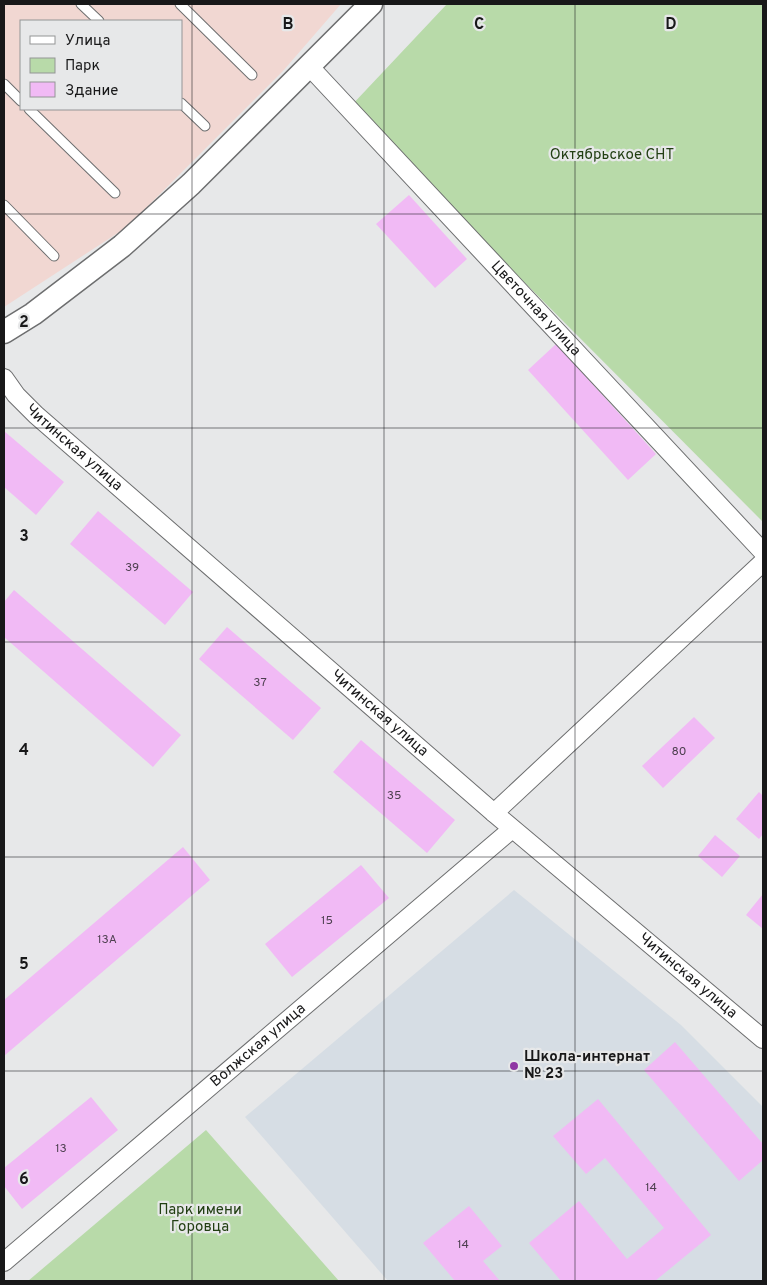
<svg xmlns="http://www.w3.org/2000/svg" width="767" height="1285" font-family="Overpass,sans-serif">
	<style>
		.built { fill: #d6dde4 }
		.industrial { fill: #f1d7d2; fill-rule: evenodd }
		.green { fill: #b8daa9 }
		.building { fill: #f1baf5 }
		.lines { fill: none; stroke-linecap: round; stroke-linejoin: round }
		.service-casing { stroke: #6d6e6f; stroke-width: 11 }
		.minor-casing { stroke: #6d6e6f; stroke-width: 20 }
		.tertiary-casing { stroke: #6d6e6f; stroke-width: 25 }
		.service { stroke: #fff; stroke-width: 9 }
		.minor { stroke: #fff; stroke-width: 18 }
		.tertiary { stroke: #fff; stroke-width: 22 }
		.grid { fill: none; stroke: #181819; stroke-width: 1; stroke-opacity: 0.55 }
		.poi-dot { fill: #9037a3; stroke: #e7e8e9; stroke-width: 2 }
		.labels { text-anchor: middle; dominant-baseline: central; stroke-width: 4.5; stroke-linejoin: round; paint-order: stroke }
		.number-label { font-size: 12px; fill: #4e4050 }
		.park-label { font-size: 15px; fill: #223f13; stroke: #e7e8e9 }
		.street-label { font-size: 15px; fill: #181819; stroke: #e7e8e9 }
		.poi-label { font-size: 15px; font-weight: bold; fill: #181819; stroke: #e7e8e9; text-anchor: start }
		.grid-label { font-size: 16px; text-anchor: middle; font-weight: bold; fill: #181819; stroke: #e7e8e9; stroke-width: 4.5; stroke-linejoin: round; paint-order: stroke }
	</style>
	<rect width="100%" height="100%" fill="#e7e8e9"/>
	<!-- built -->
	<path class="built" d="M 514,890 L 681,1025 L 763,1107 L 763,1281 L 388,1281 L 245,1117 Z"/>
	<!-- industrial -->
	<path class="industrial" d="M 4,4 L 341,4 L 283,71 L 127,227 L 4,307 ZM 21,21 L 181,21 L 181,109 L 21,109 Z"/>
	<!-- green -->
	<path class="green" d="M 447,4 L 763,4 L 763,522 L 350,107 Z
		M 206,1130 L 339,1281 L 28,1281 Z"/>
	<!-- building -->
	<path class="building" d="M 409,195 L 467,259 L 435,288 L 376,224 Z
		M 556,344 L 656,454 L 628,480 L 528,370 Z
		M 4,431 L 64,482 L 36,515 L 4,487 Z
		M 98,511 L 193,592 L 165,625 L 70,544 Z
		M 14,590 L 181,735 L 153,767 L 4,637 L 4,602 Z
		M 227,627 L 321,708 L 293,740 L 199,659 Z
		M 694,717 L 715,738 L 663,788 L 642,766 Z
		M 361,740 L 455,820 L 427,853 L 333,772 Z
		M 759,792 L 763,796 L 763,834 L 759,839 L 736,819 Z
		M 715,835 L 740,856 L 722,877 L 698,856 Z
		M 183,847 L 210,880 L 4,1056 L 4,1000 Z
		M 361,865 L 389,898 L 292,977 L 265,944 Z
		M 763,894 L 763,929 L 746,915 Z
		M 675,1042 L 763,1144 L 763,1160 L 739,1181 L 644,1070 Z
		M 91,1097 L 118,1130 L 22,1209 L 4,1186 L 4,1168 Z
		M 598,1099 L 711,1235 L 655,1281 L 561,1281 L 529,1243 L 579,1201 L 627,1259 L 664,1228 L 605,1158 L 586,1174 L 553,1136 Z
		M 469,1206 L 502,1246 L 483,1261 L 500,1281 L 455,1281 L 423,1243 Z"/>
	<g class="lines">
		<!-- service casing -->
		<g class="service-casing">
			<path id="service" d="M 81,4 L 99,21
				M 180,4 L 252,75
				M 4,84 L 21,101
				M 181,103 L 205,126
				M 29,109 L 115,193
				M 4,205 L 54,256"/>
		</g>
		<!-- minor casing -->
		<g class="minor-casing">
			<g id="minor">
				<path id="s1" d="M 309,66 L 763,552"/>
				<path id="s2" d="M 4,378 L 16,395 L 36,415 L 494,813 L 763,1039"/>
				<path d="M 494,813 L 763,562"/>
				<path id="s3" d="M 4,1262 L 512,829"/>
			</g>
		</g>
		<!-- tertiary casing -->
		<g class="tertiary-casing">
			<path id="tertiary" d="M 4,332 L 33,314 L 122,246 L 191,184 L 371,4"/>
		</g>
		<!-- service -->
		<use href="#service" class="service"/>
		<!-- minor -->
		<use href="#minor" class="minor"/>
		<!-- tertiary -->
		<use href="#tertiary" class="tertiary"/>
	</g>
	<!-- grid -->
	<path class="grid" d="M 192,4 L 192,1281M 384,4 L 384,1281M 575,4 L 575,1281M 4,214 L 763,214M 4,428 L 763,428M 4,642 L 763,642M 4,857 L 763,857M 4,1071 L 763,1071"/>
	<!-- markers -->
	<circle class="poi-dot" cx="514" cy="1066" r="5"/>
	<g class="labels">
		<!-- number labels -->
		<g class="number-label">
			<text x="132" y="568">39</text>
			<text x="260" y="683">37</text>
			<text x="679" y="752">80</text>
			<text x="394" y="796">35</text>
			<text x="327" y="921">15</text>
			<text x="107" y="940">13А</text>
			<text x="61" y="1149">13</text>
			<text x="651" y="1188">14</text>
			<text x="463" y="1245">14</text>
		</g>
		<!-- park labels -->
		<g class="park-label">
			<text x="612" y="155">Октябрьское СНТ</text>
			<text x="200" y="1210">Парк имени<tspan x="200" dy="17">Горовца</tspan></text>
		</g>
		<!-- street labels -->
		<g class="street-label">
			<text stroke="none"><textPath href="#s1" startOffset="332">Цветочная улица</textPath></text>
			<text stroke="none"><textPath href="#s2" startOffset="99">Читинская улица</textPath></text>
			<text stroke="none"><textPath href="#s2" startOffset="504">Читинская улица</textPath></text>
			<text stroke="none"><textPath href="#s2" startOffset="909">Читинская улица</textPath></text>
			<text stroke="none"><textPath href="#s3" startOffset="334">Волжская улица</textPath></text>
		</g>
		<!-- poi labels -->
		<g class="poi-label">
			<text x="524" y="1057">Школа-интернат<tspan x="524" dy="17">№ 23</tspan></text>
		</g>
	</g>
	<g class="grid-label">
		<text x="288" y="29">B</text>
		<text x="479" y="29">C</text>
		<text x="671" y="29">D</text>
		<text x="24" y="327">2</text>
		<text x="24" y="541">3</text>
		<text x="24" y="755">4</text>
		<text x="24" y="969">5</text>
		<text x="24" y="1184">6</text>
	</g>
	<!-- border -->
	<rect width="767" height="1285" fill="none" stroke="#181819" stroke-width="10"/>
	<!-- legend -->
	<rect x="20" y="20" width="162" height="90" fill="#e7e8e9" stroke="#949596"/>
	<rect x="30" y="36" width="25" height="8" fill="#ffffff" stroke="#949596"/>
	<text x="65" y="45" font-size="15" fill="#181819">Улица</text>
	<rect x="30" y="58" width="25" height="15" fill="#b8daa9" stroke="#949596"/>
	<text x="65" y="70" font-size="15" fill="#181819">Парк</text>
	<rect x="30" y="82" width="25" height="15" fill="#f1baf5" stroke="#949596"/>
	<text x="65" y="95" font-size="15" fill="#181819">Здание</text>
</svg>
